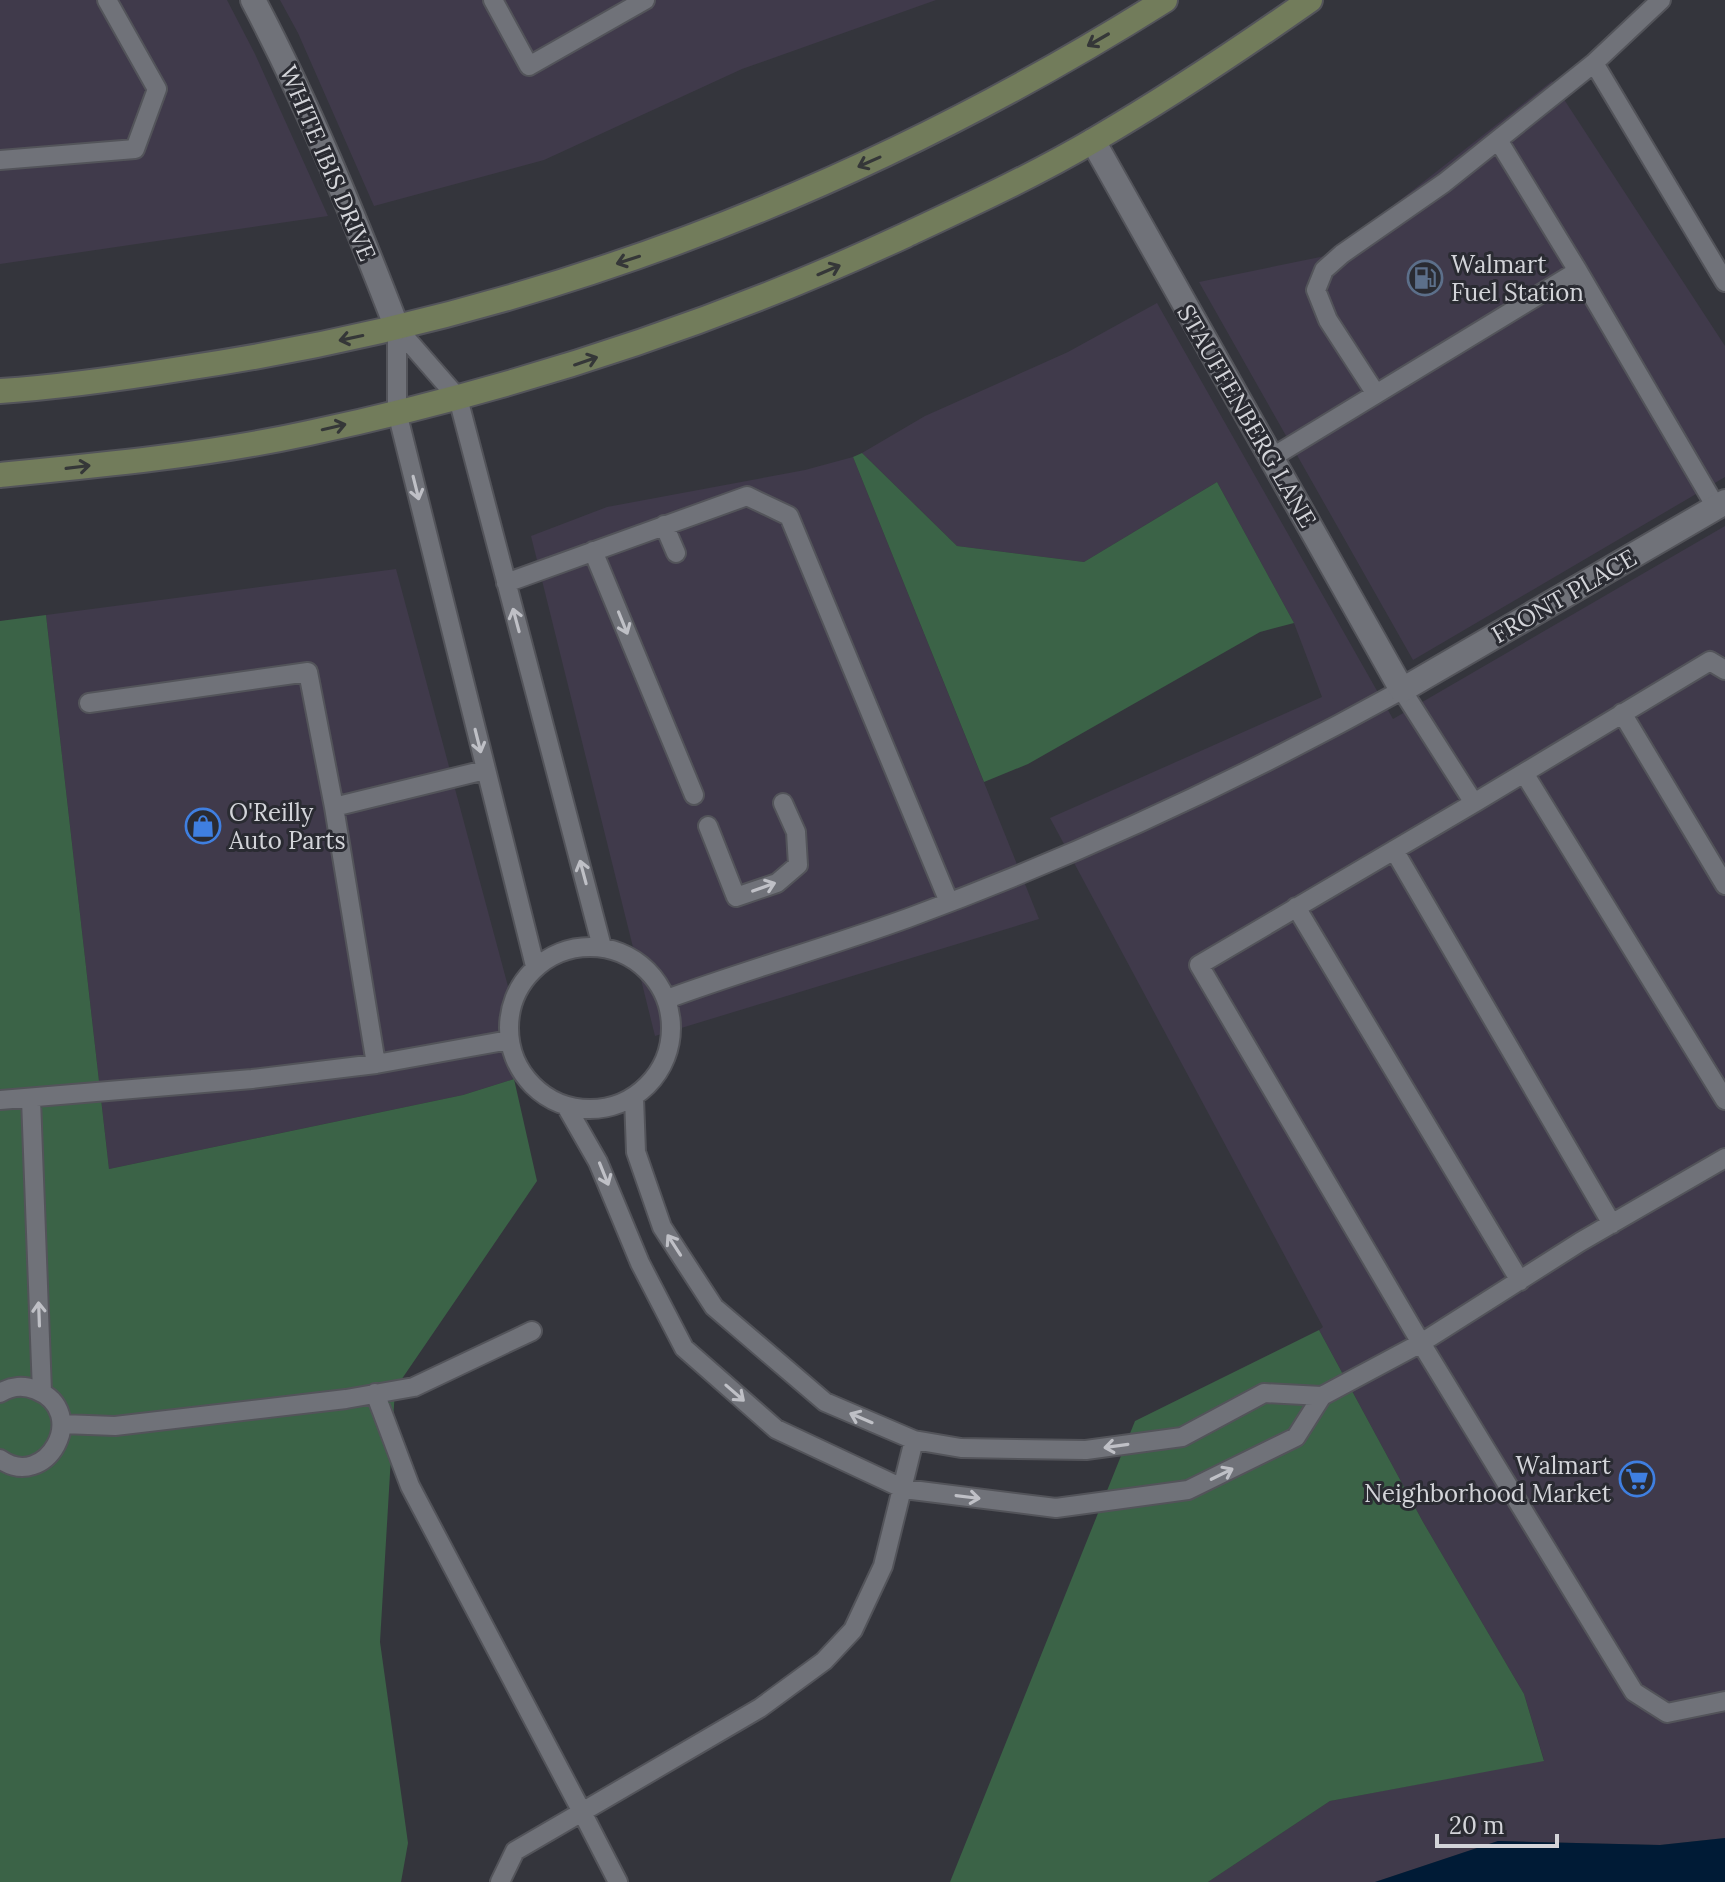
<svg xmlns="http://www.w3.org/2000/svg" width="1725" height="1882" font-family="Lora,serif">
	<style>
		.commercial { fill: #403a4b }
		.green { fill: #3b6347 }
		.water { fill: #001b36 }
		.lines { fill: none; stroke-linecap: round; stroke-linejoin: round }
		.lane-casing { stroke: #53545a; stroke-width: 22 }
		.street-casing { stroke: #53545a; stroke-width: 28 }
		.secondary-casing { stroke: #53545a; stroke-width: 28 }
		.lane { stroke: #707279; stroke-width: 18 }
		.street { stroke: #707279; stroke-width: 24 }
		.secondary { stroke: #727c5b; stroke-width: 24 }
		.oneway { stroke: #353738 }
		.oneway2 { stroke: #bfc0c6 }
		.labels { text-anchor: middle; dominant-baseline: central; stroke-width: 6; stroke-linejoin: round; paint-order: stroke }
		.street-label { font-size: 24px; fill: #d3d4d9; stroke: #2a2b32 }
		.poi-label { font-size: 24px; fill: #d3d4d9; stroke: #2a2b32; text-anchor: start }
	</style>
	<rect width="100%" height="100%" fill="#34353c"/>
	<!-- commercial -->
	<path class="commercial" d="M 0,0 L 227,0 L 255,54 L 328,216 L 0,264 Z
		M 280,0 L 936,0 L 742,69 L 544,160 L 374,206 L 298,33 Z
		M 1552,81 L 1725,346 L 1725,477 L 1413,660 L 1199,282 L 1330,255 Z
		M 1157,303 L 1393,719 L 1725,526 L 1725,1838 L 1660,1845 L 1498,1841 L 1375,1882 L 1208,1882 L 1330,1801 L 1544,1760 L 1524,1694 L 1423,1522 L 1319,1330 L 1323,1327 L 1050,818 L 1322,697 L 1294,623 L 1217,482 L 1084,562 L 957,546 L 862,453 L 925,416 L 1068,352 Z
		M 853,457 L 1039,919 L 655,1036 L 531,536 L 607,507 L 805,470 Z
		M 396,569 L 509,990 L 514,1079 L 463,1095 L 109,1169 L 46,615 Z"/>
	<!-- green -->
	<path class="green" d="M 862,453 L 957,546 L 1084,562 L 1217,482 L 1294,623 L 1260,632 L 1028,764 L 984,782 L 853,457 Z
		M 46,615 L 109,1169 L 463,1095 L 514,1079 L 537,1181 L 395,1389 L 380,1642 L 408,1843 L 401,1882 L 0,1882 L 0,621 Z
		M 1319,1330 L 1423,1522 L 1524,1694 L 1544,1761 L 1330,1801 L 1208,1882 L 950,1882 L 1135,1421 Z"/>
	<!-- water -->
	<path class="water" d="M 1725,1838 L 1725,1882 L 1375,1882 L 1498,1841 L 1660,1845 Z"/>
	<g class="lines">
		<!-- lane casing -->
		<g class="lane-casing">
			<path id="lane" d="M 493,0 L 529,66 L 645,0
				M 1661,0 L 1594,63 L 1725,282
				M 1498,140 L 1578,271
				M 0,160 L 135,149 L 157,89 L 107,0
				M 397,328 L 458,398 L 602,947
				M 397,328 L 397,412 L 535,966
				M 1376,394 L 1328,320 L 1316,290 L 1324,270 L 1342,254 L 1444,183 L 1594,63
				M 1271,458 L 1578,271 L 1716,507
				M 664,525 L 676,553
				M 593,551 L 694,795
				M 506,583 L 747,496 L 789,516 L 949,902
				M 89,703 L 308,672 L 334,807
				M 1622,713 L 1725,885
				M 1524,773 L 1725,1100
				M 1474,803 L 1199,965 L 1421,1343 L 1580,1242 L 1725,1158
				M 708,826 L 736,897 L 777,883 L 798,865 L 796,832 L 783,803
				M 1394,850 L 1612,1224
				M 1296,907 L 1520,1281
				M509 1028a81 81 0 1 1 162 0a81 81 0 1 1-162 0Z
				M 667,999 C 746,970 828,947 908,918 C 1079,855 1243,778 1402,690 L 1474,803 L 1710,661 L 1725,670
				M 376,1064 L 334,807 L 485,770
				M 634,1098 L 636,1152 L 662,1227 L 714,1307 L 825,1402 L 914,1440 L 961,1448 L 1086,1450 L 1182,1437 L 1264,1393 L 1322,1396
				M 31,1099 L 42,1392
				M 0,1100 L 252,1079 L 376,1064 L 509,1040
				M 566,1106 L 598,1162 L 640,1263 L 684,1348 L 776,1429 L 904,1489 L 1056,1508 L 1188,1490 L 1296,1437 L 1322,1396 L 1421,1343 L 1634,1692 L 1667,1713 L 1725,1701
				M 0,1393 C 11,1386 24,1385 36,1390 C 91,1412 46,1492 0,1459
				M 375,1393 L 410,1486 L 582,1812 L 760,1708 L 824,1661 L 853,1630 L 883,1566 L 914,1440
				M 62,1424 L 115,1426 L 346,1399 L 414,1387 L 532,1331
				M 500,1882 L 515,1851 L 582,1812 L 618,1882"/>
		</g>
		<!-- street casing -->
		<g class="street-casing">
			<path id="street" d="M 253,0 C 309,106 354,217 397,328
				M 1093,141 L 1402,690 L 1725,502"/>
		</g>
		<!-- secondary casing -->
		<g class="secondary-casing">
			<path id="secondary" d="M 0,391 C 62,387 124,378 186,368 C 537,316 865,189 1165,0
				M 0,475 C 103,465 208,455 309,433 C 515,389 715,324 906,235 C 970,205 1035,175 1096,139 C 1170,96 1240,49 1310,0"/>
		</g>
		<!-- lane -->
		<use href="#lane" class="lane"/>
		<!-- street -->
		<use href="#street" class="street"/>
		<!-- secondary -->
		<use href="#secondary" class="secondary"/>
	</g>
	<!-- one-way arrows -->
	<defs><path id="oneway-shaft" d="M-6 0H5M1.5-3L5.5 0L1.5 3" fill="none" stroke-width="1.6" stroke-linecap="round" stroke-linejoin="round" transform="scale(2)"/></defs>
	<g class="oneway">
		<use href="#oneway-shaft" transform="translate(1098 40) rotate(150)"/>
		<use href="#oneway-shaft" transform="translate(869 162) rotate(156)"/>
		<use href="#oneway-shaft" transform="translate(628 260) rotate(162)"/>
		<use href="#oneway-shaft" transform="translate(829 270) rotate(-23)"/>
		<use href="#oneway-shaft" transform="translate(351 338) rotate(168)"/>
		<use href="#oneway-shaft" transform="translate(586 361) rotate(-19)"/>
		<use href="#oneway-shaft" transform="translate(334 427) rotate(-13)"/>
		<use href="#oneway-shaft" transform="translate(78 467) rotate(-7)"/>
	</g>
	<g class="oneway2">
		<use href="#oneway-shaft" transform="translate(416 488) rotate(76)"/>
		<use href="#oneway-shaft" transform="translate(516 620) rotate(-105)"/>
		<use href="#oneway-shaft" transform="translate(623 623) rotate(68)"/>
		<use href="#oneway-shaft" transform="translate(478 741) rotate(76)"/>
		<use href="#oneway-shaft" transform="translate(583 872) rotate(-105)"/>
		<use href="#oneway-shaft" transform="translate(764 887) rotate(-20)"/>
		<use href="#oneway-shaft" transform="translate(604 1174) rotate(68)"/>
		<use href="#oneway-shaft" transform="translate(674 1245) rotate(-123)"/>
		<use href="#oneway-shaft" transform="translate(39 1314) rotate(-92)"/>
		<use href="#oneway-shaft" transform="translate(735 1393) rotate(41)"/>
		<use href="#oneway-shaft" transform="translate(861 1418) rotate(-157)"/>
		<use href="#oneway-shaft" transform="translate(1116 1446) rotate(172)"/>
		<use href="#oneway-shaft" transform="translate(1222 1474) rotate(-26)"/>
		<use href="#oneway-shaft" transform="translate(968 1497) rotate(7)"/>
	</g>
	<!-- icons -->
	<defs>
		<g id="fuel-ring" transform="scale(1.8)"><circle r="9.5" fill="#2a2b32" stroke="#5c6f8a" stroke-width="1.5"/><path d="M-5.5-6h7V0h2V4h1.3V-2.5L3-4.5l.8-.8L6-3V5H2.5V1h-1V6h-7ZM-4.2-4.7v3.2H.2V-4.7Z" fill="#5c6f8a"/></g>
		<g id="shop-ring" transform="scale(1.8)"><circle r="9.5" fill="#2a2b32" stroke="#3f7fe0" stroke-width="1.5"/><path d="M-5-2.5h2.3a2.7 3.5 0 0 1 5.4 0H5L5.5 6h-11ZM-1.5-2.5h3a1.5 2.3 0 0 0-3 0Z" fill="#3f7fe0"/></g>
		<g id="supermarket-ring" transform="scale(1.8)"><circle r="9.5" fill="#2a2b32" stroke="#3f7fe0" stroke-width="1.5"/><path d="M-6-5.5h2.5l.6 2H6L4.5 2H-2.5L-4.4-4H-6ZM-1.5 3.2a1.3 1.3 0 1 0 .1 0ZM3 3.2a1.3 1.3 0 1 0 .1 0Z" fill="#3f7fe0"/></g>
	</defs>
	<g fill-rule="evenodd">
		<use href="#fuel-ring" x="1425" y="278"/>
		<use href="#shop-ring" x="203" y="826"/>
		<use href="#supermarket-ring" x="1637" y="1479"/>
	</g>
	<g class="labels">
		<!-- street labels -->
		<g class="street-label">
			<text transform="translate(328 163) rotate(67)">WHITE IBIS DRIVE</text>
			<text transform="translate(1247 416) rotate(60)">STAUFFENBERG LANE</text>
			<text transform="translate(1564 596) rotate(-30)">FRONT PLACE</text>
		</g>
		<!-- poi labels -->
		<g class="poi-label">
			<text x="1451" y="264">Walmart<tspan x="1451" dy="28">Fuel Station</tspan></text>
			<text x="229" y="812">O'Reilly<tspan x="229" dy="28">Auto Parts</tspan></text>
			<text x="1611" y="1465" text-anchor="end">Walmart<tspan x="1611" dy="28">Neighborhood Market</tspan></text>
		</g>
	</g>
	<!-- scale -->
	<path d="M1437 1834v12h120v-12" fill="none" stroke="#d3d4d9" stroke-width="4"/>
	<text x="1449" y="1834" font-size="24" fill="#d3d4d9" stroke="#2a2b32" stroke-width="6" paint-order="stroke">20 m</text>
</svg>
